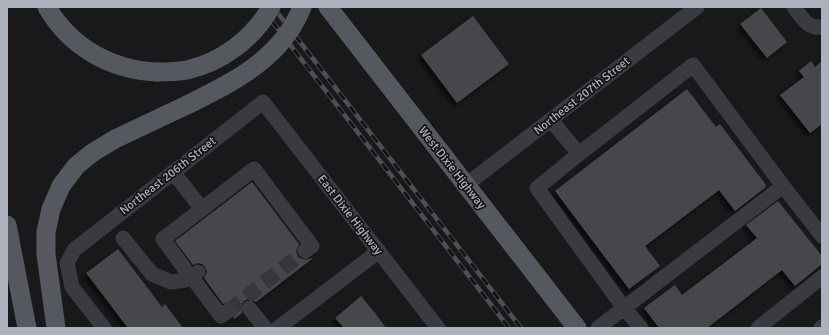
<svg xmlns="http://www.w3.org/2000/svg" width="829" height="335" font-family="Signika,sans-serif">
	<style>
		.building { fill: #46474b; filter: url(#shadow) }
		.lines { fill: none; stroke-linecap: round; stroke-linejoin: round }
		.minor-tunnel { stroke: #36373b; stroke-width: 15; stroke-dasharray: 15 8; stroke-linecap: butt }
		.minor { stroke: #3a3b40; stroke-width: 15 }
		.major { stroke: #56585f; stroke-width: 19 }
		.rail-casing { stroke: #4d4f55; stroke-width: 4.5 }
		.rail { stroke: #141416; stroke-width: 3; stroke-dasharray: 9; stroke-linecap: butt }
		.minor-bridge { stroke: #3a3b40; stroke-width: 15 }
		.major-bridge { stroke: #56585f; stroke-width: 19 }
		.labels { text-anchor: middle; dominant-baseline: central; stroke-width: 3.5; stroke-linejoin: round; paint-order: stroke }
		.street-label { font-size: 12px; fill: #acb1bb; stroke: #141416 }
	</style>
	<defs>
		<filter id="shadow"><feDropShadow dx="-3.5" dy="3.5" stdDeviation="2" flood-color="#0009"/></filter>
	</defs>
	<rect width="100%" height="100%" fill="#19191b"/>
	<!-- building -->
	<path class="building" d="M 761,8 L 787,42 L 767,58 L 740,24 Z
		M 473,16 L 509,64 L 457,103 L 421,55 Z
		M 811,61 L 815,67 L 822,61 L 822,124 L 810,133 L 780,95 L 804,77 L 799,71 Z
		M 687,89 L 716,127 L 720,124 L 766,185 L 765,186 L 766,187 L 735,211 L 719,190 L 645,246 L 660,266 L 629,289 L 555,191 Z
		M 252,182 L 299,244 L 296,251 L 298,257 L 302,259 L 306,260 L 311,258 L 312,259 L 256,302 L 252,300 L 248,299 L 244,301 L 241,305 L 242,313 L 234,319 L 233,318 L 236,314 L 237,311 L 235,305 L 231,303 L 228,302 L 223,304 L 204,278 L 207,272 L 205,267 L 202,264 L 198,263 L 193,265 L 175,241 Z
		M 778,201 L 822,256 L 822,264 L 795,286 L 782,270 L 707,328 L 659,328 L 644,308 L 675,285 L 682,295 L 757,238 L 746,225 Z
		M 118,249 L 162,307 L 165,304 L 183,328 L 128,328 L 86,273 Z
		M 361,296 L 375,313 L 386,328 L 344,328 L 335,318 Z"/>
	<g class="lines">
		<!-- minor-tunnel -->
		<path class="minor-tunnel" d="M 228,311 L 305,251"/>
		<!-- minor -->
		<path class="minor" d="M 794,7 C 801,17 808,29 822,27
			M 551,120 L 579,154 L 693,65 L 783,186 L 598,328
			M 579,154 L 537,188 L 624,308 L 641,328
			M 173,172 L 202,209
			M 466,185 L 697,7
			M 783,186 L 822,236
			M 185,269 L 163,239 L 254,169 L 312,246 L 305,251
			M 197,284 L 221,316 L 228,311
			M 249,308 L 265,328
			M 104,328 L 72,287 L 67,263 L 74,250 L 263,102 L 438,328
			M 278,328 L 379,251
			M 758,328 L 822,277
			M 821,328 L 822,327"/>
		<!-- major -->
		<path class="major" d="M 47,7 C 70,47 111,70 157,72
			M 328,7 L 577,328
			M 7,225 L 27,328
			M 56,328 L 46,254 L 46,232 L 51,209 L 61,186 L 76,166 L 92,153 L 115,139 L 189,104"/>
		<!-- rail casing -->
		<g class="rail-casing">
			<path id="rail" d="M 261,7 L 509,328
				M 273,7 L 521,328"/>
		</g>
		<!-- rail -->
		<use href="#rail" class="rail"/>
		<!-- minor-bridge -->
		<path class="minor-bridge" d="M 123,238 L 152,274 L 171,282 L 186,280 L 198,272"/>
		<!-- major-bridge -->
		<path class="major-bridge" d="M 157,72 C 167,72 177,72 187,70 C 222,62 254,38 271,7
			M 189,104 C 235,81 282,58 302,7"/>
	</g>
	<g class="labels">
		<!-- street labels -->
		<g class="street-label">
			<text transform="translate(582 96) rotate(-38)">Northeast 207th Street</text>
			<text transform="translate(452 168) rotate(52)">West Dixie Highway</text>
			<text transform="translate(168 176) rotate(-38)">Northeast 206th Street</text>
			<text transform="translate(350 215) rotate(52)">East Dixie Highway</text>
		</g>
	</g>
	<!-- border -->
	<rect width="829" height="335" fill="none" stroke="#acb1bb" stroke-width="16"/>
</svg>
